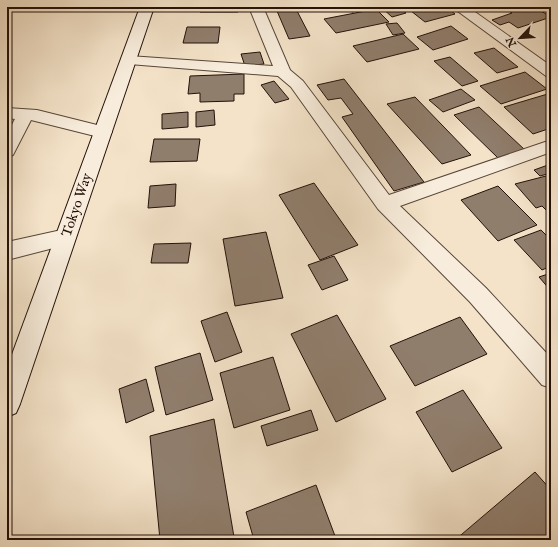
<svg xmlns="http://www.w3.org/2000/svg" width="558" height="547" font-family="'IM FELL English',serif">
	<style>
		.building { fill: #907e6d; stroke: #231109 }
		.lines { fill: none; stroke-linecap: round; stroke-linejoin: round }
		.minor-casing { stroke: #574639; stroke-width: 2 }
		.secondary-casing { stroke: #231109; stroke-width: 2 }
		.minor { fill: #f8eddc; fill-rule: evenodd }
		.secondary { fill: #f8eddc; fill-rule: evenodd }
		.labels { text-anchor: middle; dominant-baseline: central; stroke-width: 3; stroke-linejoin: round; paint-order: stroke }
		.street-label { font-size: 14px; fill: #231109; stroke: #f8eddc }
	</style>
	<rect width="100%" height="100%" fill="#f4e3c9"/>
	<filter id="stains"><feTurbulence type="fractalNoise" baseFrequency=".005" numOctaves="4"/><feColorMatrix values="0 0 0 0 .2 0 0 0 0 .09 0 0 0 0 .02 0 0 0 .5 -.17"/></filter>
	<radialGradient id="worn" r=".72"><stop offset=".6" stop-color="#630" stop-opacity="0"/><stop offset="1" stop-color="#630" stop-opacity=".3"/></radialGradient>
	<!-- building -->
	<path class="building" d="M 201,7 L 239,7 L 238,12 L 200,12 Z
		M 346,7 L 374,7 L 352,12 Z
		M 381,7 L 399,7 L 406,13 L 392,17 Z
		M 426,7 L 446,7 L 455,14 L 425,22 L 411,11 Z
		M 517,7 L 538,7 L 536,8 L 551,17 L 518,28 L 509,22 L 500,25 L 492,20 L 512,13 L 507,10 Z
		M 296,9 L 310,36 L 289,39 L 277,11 Z
		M 376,9 L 389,22 L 336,33 L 324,19 Z
		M 397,23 L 405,33 L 393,35 L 386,24 Z
		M 451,26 L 468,39 L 433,50 L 417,37 Z
		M 187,27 L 220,27 L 218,43 L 183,43 Z
		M 403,34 L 419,49 L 367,62 L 353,46 Z
		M 494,48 L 518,67 L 497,73 L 474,53 Z
		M 260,52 L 264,64 L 245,66 L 241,54 Z
		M 450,57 L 478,81 L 462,86 L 434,61 Z
		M 525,72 L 547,89 L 501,104 L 480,86 Z
		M 244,74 L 244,94 L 234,94 L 234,101 L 200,102 L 200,93 L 188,94 L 190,76 Z
		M 344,79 L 424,182 L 394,191 L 342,117 L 353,114 L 341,98 L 328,100 L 317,85 Z
		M 274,81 L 289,99 L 275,103 L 261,85 Z
		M 461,89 L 475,100 L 443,112 L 429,100 Z
		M 551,93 L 551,128 L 533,134 L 504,107 Z
		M 415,97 L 471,155 L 442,164 L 387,104 Z
		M 479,107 L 525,150 L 499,159 L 454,115 Z
		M 214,110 L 215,125 L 196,127 L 196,112 Z
		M 188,112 L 188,127 L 162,129 L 162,114 Z
		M 154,139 L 200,139 L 197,161 L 150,162 Z
		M 548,165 L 551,168 L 551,173 L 540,176 L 534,170 Z
		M 546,176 L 551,182 L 551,215 L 542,206 L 536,208 L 515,184 Z
		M 314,183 L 358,245 L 320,260 L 279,195 Z
		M 176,184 L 175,206 L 148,208 L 150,186 Z
		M 498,186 L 537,225 L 498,241 L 461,200 Z
		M 541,230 L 551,240 L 551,266 L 542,270 L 514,240 Z
		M 266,232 L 283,298 L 235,306 L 223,239 Z
		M 191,243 L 188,263 L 151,263 L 154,244 Z
		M 334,256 L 348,280 L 322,290 L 308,265 Z
		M 551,273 L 551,291 L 539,277 Z
		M 227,312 L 242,352 L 215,362 L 201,321 Z
		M 337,315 L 386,399 L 336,422 L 291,334 Z
		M 460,317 L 487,354 L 415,386 L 390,346 Z
		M 200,353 L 213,400 L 166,415 L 155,367 Z
		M 273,357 L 290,410 L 234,428 L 220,373 Z
		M 146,379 L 154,411 L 126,423 L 119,389 Z
		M 463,390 L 502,448 L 452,472 L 416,412 Z
		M 311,410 L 318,430 L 267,446 L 261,426 Z
		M 214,419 L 234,537 L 224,540 L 160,540 L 150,436 Z
		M 535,472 L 551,490 L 551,540 L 455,540 Z
		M 316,485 L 335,536 L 325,540 L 254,540 L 246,512 Z"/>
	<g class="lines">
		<!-- minor casing -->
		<g class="minor-casing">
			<path id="minor" d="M 249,7 L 263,7 L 290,70 L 303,81 L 389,195 L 551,140 L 551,152 L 400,206 L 486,288 L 551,358 L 551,388 L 542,385 L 470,302 L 378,209 L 291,87 L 278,76 L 129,64 L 124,63 L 122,60 L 124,57 L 129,56 L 273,66 Z
				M 452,7 L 468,7 L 551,66 L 551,78 L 546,76 Z
				M 7,108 L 37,110 L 109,128 L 112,132 L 109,136 L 103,138 L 31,120 L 13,155 L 7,157 L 7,134 L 15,119 L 7,118 Z
				M 66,229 L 73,231 L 76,237 L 73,243 L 7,260 L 7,242 Z"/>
		</g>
		<!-- secondary casing -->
		<g class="secondary-casing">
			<path id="secondary" d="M 140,7 L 154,7 L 20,404 L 16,413 L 7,417 L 7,368 Z"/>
		</g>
		<!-- minor -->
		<use href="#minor" class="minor"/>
		<!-- secondary -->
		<use href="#secondary" class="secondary"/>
	</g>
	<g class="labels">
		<!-- street labels -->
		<g class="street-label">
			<text transform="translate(77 205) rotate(-71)">Tokyo Way</text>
		</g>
	</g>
	<!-- margin -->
	<rect width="558" height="547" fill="none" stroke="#f4e3c9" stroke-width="24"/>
	<rect x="8" y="8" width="542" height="531" fill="none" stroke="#231109" stroke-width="2"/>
	<rect x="12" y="12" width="534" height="523" fill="none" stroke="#231109"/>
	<!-- north arrow -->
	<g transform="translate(520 38) rotate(245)" stroke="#f8eddc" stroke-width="3" paint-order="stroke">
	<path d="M0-3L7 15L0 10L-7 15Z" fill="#231109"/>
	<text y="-6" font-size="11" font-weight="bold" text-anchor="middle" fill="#231109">N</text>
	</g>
	<rect width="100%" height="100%" filter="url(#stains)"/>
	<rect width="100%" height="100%" fill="url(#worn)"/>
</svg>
